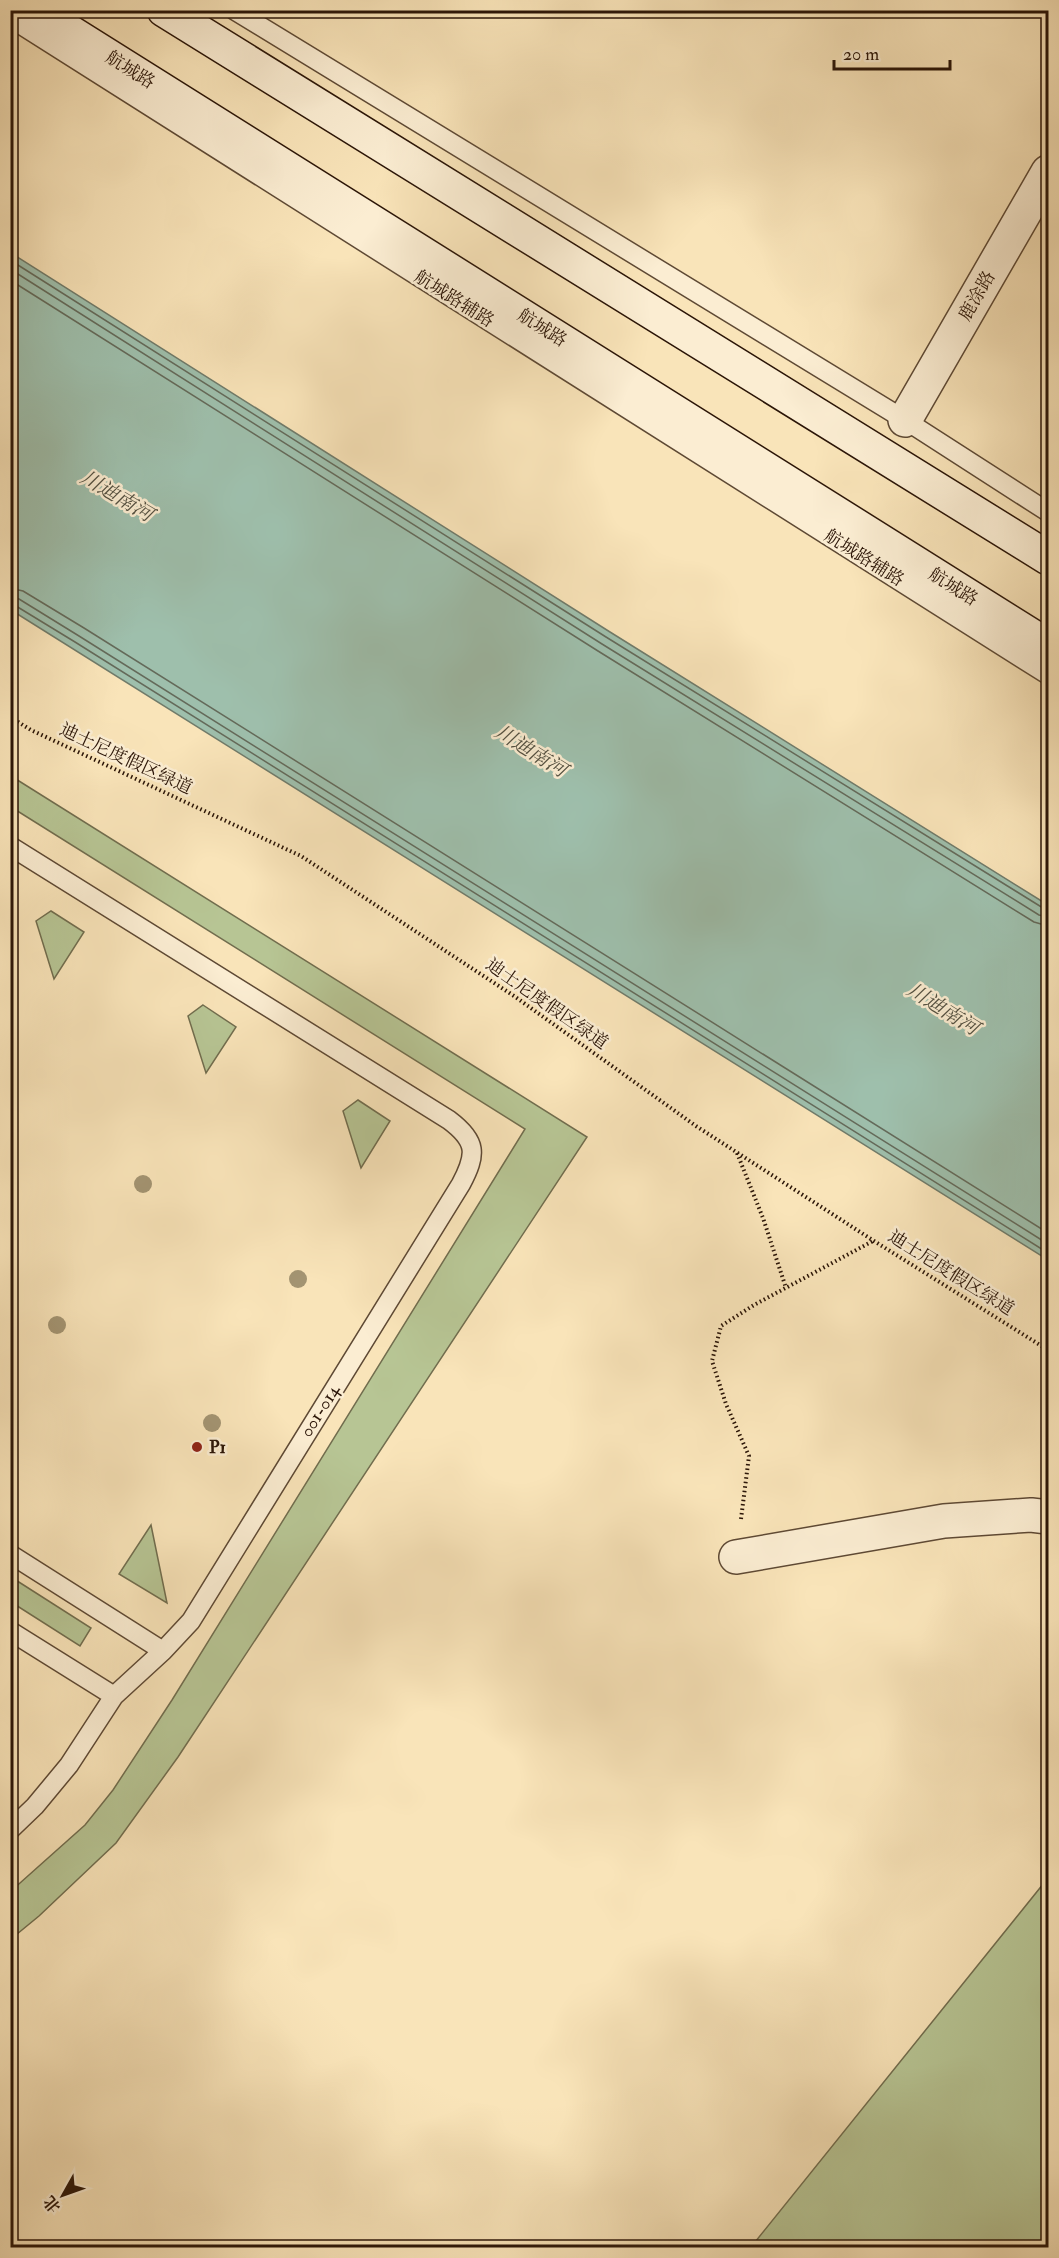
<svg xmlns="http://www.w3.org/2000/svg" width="1059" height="2258" font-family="'IM FELL Double Pica','Noto Serif SC',serif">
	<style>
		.green { fill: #b7c594; stroke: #716d4e; stroke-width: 1.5 }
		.water { fill: #9ebfac; stroke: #707b6a; stroke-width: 1.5 }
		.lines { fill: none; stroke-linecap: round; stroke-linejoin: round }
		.shore { stroke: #646a5a; stroke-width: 1.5 }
		.lane-casing { stroke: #5e4934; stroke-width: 21 }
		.street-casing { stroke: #5e4934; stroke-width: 36 }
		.secondary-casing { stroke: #2b1507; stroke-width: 36 }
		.path { stroke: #2b1507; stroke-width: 4; stroke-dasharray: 1.5 3; stroke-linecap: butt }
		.lane { stroke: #fbedd2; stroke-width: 18 }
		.street { stroke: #fbedd2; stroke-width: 33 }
		.secondary { stroke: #fbedd2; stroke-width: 33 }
		.tree { fill: #a39472 }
		.poi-dot { fill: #8f2418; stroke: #fbedd2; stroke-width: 2 }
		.labels { text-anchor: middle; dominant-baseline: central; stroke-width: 5; stroke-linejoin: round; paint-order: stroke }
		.street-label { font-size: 18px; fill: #2b1507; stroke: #fbedd2 }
		.poi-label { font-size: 18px; font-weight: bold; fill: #2b1507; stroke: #fbedd2; text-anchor: start }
		.water-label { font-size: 20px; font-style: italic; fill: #535041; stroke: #fbedd2 }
	</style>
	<rect width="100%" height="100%" fill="#f9e4b9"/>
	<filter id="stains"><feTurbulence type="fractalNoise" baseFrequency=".00333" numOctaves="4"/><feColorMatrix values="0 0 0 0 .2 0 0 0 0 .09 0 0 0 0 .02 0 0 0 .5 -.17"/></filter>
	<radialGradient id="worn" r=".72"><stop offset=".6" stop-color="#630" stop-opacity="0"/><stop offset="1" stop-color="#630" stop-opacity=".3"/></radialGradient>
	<!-- green -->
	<path class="green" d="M 11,776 L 587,1137 L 178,1757 L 116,1843 L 39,1916 L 11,1939 L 11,1891 L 85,1825 L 113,1790 L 172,1700 L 525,1129 L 11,807 Z
		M 51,911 L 84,932 L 54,979 L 36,921 Z
		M 203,1005 L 236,1027 L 206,1073 L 188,1016 Z
		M 358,1100 L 390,1121 L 361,1168 L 343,1111 Z
		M 151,1525 L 167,1603 L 119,1574 Z
		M 11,1577 L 91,1628 L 80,1646 L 11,1602 Z
		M 1048,1878 L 1048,2247 L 751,2247 Z"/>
	<!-- water -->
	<path class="water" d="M 11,253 L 610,632 L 1048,905 L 1048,1260 L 11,610 Z"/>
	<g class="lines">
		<!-- shore -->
		<path class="shore" d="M 10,260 L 606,637 L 1043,908 L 1048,909
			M 10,269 L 602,644 L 1039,915 L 1048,917
			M 10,280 L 598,651 L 1034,922 L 1048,926
			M 10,588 L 23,591 L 84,628 L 1048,1233
			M 10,597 L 19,599 L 79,636 L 1048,1244
			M 10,605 L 16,606 L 75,642 L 1048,1253"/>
		<!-- lane casing -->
		<g class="lane-casing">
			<path id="lane" d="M 234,10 L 905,420 L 1048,512
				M 10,18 L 1048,675
				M 10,846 L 449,1120 C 477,1141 477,1154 461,1184 L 191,1621 L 163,1651 L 114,1696 L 69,1765 L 35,1806 L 10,1830
				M 10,1554 L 163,1651
				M 10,1631 L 114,1696"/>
		</g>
		<!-- street casing -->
		<g class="street-casing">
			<path id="street" d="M 905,420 L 1048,172
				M 736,1557 L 944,1521 L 1031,1515 L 1048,1517"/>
		</g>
		<!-- secondary casing -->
		<g class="secondary-casing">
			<path id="secondary" d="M 35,10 L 1048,646
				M 164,10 L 1048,558"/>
		</g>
		<!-- path -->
		<path class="path" d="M 10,717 L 31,730 L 301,856 L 514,996 L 696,1126 L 874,1241 L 1048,1350
			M 737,1153 L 763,1218 L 786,1288
			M 741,1519 L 749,1456 L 726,1404 L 712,1361 L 721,1326 L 754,1305 L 873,1241"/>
		<!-- lane -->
		<use href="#lane" class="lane"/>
		<!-- street -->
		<use href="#street" class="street"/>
		<!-- secondary -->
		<use href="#secondary" class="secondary"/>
	</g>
	<!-- trees -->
	<g class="tree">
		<circle cx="143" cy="1184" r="9"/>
		<circle cx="298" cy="1279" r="9"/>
		<circle cx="57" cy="1325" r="9"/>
		<circle cx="212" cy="1423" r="9"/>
	</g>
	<!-- markers -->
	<circle class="poi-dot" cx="197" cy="1447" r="6"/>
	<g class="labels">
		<!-- street labels -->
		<g class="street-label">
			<text transform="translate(130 70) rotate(32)">航城路</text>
			<text transform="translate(977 296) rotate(-60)">鹿涂路</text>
			<text transform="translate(454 299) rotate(32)">航城路辅路</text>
			<text transform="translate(542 328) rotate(32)">航城路</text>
			<text transform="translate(864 558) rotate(32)">航城路辅路</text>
			<text transform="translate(953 587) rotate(32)">航城路</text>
			<text transform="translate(126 759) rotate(25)">迪士尼度假区绿道</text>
			<text transform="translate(547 1004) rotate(35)">迪士尼度假区绿道</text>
			<text transform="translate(951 1273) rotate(32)">迪士尼度假区绿道</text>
			<text transform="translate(320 1411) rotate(-58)">001-014</text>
		</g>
		<!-- poi labels -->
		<g class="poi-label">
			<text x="209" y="1447">P1</text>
		</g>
		<!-- water labels -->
		<g class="water-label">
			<text transform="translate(117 496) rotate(31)">川迪南河</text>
			<text transform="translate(531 751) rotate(32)">川迪南河</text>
			<text transform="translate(943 1009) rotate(32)">川迪南河</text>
		</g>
	</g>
	<!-- margin -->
	<rect width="1059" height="2258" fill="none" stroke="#f9e4b9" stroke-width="36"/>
	<rect x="12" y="12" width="1035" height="2234" fill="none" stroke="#2b1507" stroke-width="3"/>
	<rect x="18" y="18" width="1023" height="2222" fill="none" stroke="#2b1507" stroke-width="1.5"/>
	<!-- north arrow -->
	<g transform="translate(63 2195) rotate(230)" stroke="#fbedd2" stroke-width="4.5" paint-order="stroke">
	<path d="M0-4.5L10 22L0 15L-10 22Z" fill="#2b1507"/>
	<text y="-9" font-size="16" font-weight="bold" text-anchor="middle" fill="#2b1507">北</text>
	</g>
	<!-- scale -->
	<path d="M834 60v9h116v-9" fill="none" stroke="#2b1507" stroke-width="3"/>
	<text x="843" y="60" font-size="18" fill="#2b1507" stroke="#fbedd2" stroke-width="4.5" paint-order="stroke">20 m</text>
	<rect width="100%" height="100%" filter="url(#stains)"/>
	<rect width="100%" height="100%" fill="url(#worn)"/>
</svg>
